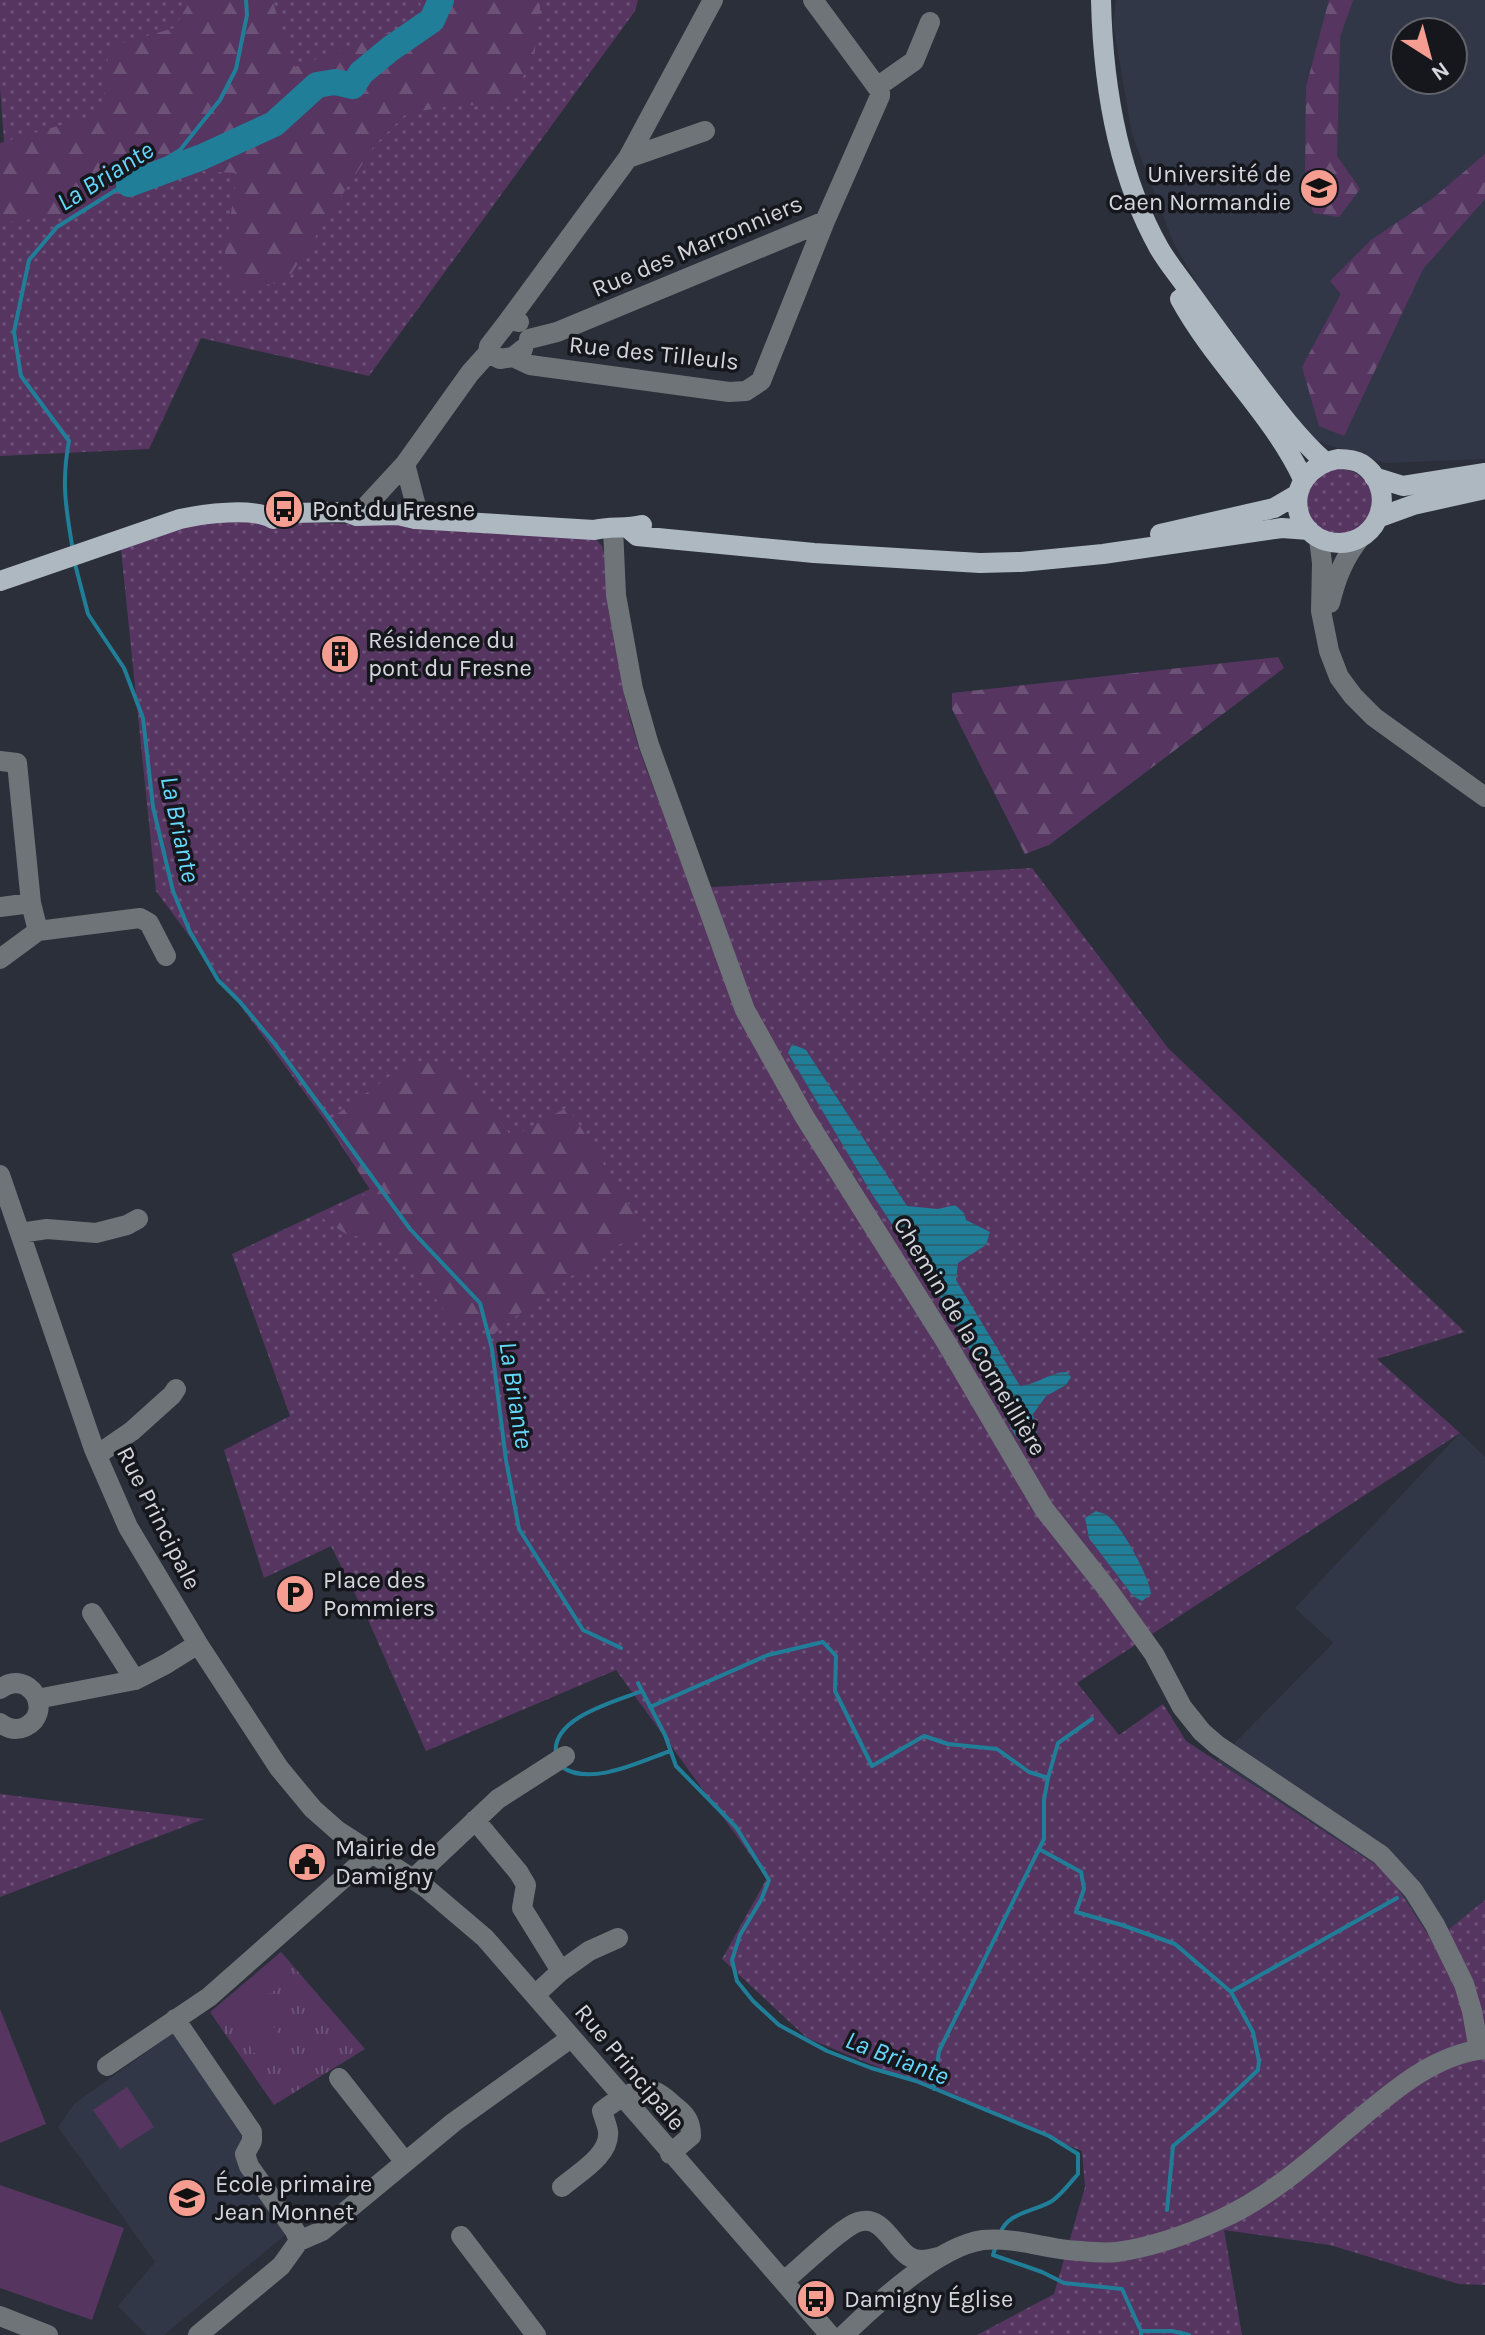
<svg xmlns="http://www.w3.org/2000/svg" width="1485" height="2335" font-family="Karla,sans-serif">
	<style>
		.built { fill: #323748; fill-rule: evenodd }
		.grass { fill: url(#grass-dots) }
		.forest { fill: url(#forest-firs) }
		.park { fill: url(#park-tufts) }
		.pitch { fill: #563661 }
		.water { fill: url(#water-rules) }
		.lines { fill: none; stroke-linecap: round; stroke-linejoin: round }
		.stream { stroke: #207e98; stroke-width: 4 }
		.river { stroke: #207e98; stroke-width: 26 }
		.minor { stroke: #6f7478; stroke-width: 20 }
		.major { stroke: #aeb8c1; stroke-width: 20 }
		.labels { text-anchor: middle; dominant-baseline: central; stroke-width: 7; stroke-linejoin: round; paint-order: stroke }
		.poi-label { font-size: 24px; fill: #d3d6dd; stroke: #15171c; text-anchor: start }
		.street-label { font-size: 24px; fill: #d3d6dd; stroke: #15171c }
		.water-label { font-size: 26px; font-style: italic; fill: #65d9fd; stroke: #15171c }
	</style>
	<defs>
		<pattern id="grass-dots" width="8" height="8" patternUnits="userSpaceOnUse" patternTransform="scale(2)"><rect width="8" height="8" fill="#563661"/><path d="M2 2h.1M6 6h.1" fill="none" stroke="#6d5277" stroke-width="1.8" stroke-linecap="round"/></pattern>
		<pattern id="forest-firs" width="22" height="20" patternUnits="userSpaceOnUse" patternTransform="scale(2)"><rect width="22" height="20" fill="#563661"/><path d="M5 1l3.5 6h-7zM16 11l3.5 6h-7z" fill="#6d5277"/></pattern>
		<pattern id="park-tufts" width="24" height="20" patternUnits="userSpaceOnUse" patternTransform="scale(2)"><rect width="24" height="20" fill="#563661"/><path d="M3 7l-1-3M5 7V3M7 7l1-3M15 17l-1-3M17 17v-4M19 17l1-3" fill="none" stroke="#6d5277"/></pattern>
		<pattern id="water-rules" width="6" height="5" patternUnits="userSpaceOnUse" patternTransform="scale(2)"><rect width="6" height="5" fill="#207e98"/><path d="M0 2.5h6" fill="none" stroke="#2c6576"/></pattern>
	</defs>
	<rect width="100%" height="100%" fill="#2b2f3a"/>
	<!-- built -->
	<path class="built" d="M 1116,0 L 1485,0 L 1485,459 L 1385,463 L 1328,445 L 1311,437 L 1213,311 L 1173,242 L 1132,134 L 1113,24 ZM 1405,32 L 1453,32 L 1453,80 L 1405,80 Z
		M 1460,1433 L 1485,1457 L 1485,1900 L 1433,1942 L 1387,1872 L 1217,1761 L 1333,1643 L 1295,1608 Z
		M 176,2031 L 249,2137 L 239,2153 L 290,2231 L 164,2335 L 147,2335 L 118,2306 L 155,2262 L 58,2127 L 74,2104 Z"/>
	<!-- grass -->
	<path class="grass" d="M 0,0 L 638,0 L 635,11 L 369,376 L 201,338 L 149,449 L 0,456 L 0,149 L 4,141 L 0,87 Z
		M1307 502a33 33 0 1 1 66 0a33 33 0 1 1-66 0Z
		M 215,521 L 454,526 L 592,535 L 602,546 L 607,564 C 613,608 616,655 625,698 C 640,764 669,827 697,888 L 1032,868 L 1168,1048 L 1465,1332 L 1377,1359 L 1460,1433 L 1077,1683 L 1119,1735 L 1163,1704 L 1186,1741 L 1387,1872 L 1433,1942 L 1485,1900 L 1485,2285 L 1459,2284 L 1330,2245 L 1224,2230 L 1242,2335 L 977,2335 L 1054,2294 L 1085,2187 L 1082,2151 L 807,2038 L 722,1959 L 767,1878 L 616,1670 L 426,1751 L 369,1622 L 331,1546 L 264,1578 L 224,1450 L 290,1416 L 232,1254 L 374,1187 L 156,891 L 120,540 Z
		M 0,1794 L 204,1819 L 0,1897 Z"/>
	<!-- forest -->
	<path class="forest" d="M 191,0 L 272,0 L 295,67 L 400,28 L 421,5 L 419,0 L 541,0 L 534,58 L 507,104 L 450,106 L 407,113 L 374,146 L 286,282 L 234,289 L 224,260 L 237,173 L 201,171 L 64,215 L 0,223 L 0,143 L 102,113 L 109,47 L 174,28 Z
		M 1329,0 L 1353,0 L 1340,37 L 1337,156 L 1360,189 L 1339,217 L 1313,213 L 1305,176 L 1306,87 Z
		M 1485,154 L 1485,199 L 1423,269 L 1344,436 L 1319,426 L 1302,367 L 1341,294 L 1330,281 L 1371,240 L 1432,199 Z
		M 1278,657 L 1284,668 L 1049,845 L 1025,854 L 952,709 L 952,693 Z
		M 427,1058 L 462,1073 L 512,1137 L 568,1107 L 644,1229 C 588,1264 538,1297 488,1339 L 484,1314 L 454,1324 L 425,1284 L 385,1242 L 346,1234 L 323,1219 L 371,1191 L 326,1122 L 394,1073 Z"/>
	<!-- park -->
	<path class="park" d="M 281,1952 L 365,2049 L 274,2105 L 210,2012 Z"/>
	<!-- pitch -->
	<path class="pitch" d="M 276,1971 L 285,1983 L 262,1999 L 253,1987 Z
		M 249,1997 L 254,1998 L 286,2044 L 286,2048 L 279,2054 L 280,2056 L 265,2063 L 261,2062 L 228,2016 L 228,2012 L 236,2007 L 235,2005 Z
		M 0,2009 L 46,2124 L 0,2143 Z
		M 127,2087 L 154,2127 L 120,2149 L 93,2110 Z
		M 0,2185 L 124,2228 L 92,2320 L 0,2288 Z"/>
	<!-- water -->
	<path class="water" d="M 792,1044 L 806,1050 L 907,1206 L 938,1209 L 955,1205 L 964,1213 L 966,1220 L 990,1232 L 986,1245 L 958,1263 L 956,1280 L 1020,1386 C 1039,1384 1050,1372 1067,1372 L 1071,1377 L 1066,1385 L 1046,1396 L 1033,1414 L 1037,1433 L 1034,1443 L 1026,1447 L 1015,1435 L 950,1312 L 872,1194 L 788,1053 Z
		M 1096,1511 C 1100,1513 1105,1513 1108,1516 C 1121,1525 1150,1578 1151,1594 L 1142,1601 L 1133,1596 L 1089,1538 L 1085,1518 Z"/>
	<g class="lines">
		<!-- stream -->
		<path class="stream" d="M 73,551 C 66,509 61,483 69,441 L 21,376 L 14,332 L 29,260 L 57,227 L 180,150 L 220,100 L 236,69 L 247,15 L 246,0
			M 75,564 L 88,614 L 124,668 L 143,718 L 153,807 L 173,891 L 190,932 L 218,980 L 240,1002 L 275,1044 L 410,1229 L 480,1303 L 492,1349 L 506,1460 L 519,1529 L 583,1630 L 621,1648
			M 638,1683 L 665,1735 L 676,1766 L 736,1827 L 769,1880 L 761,1900 L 740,1935 L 732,1960 L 737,1981 L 753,2001 L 779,2025 L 827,2051 L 871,2068 L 916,2081 L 1049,2136 L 1078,2154 L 1078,2174 C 1070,2183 1061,2195 1052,2201 C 1034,2212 1007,2212 1000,2234
			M 650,1707 L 768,1655 L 823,1642 L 836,1656 L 835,1691 L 872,1766 L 924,1736 L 948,1744 L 997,1749 L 1029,1772 L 1048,1778 L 1058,1743 L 1092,1719
			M 556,1755 C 550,1718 614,1702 642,1691
			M 562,1767 C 590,1787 642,1761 670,1751
			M 1039,1849 L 1081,1872 L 1084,1889 L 1076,1912 L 1122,1925 L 1175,1944 L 1231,1992 L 1253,2032 L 1259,2061 L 1258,2070 L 1214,2112 L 1173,2146 L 1167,2210
			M 1232,1991 L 1397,1898
			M 934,2089 L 939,2051 L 1044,1839 L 1044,1800 L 1048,1778
			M 996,2246 L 993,2255 L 1042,2272 L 1064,2283 L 1122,2289 L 1141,2331 L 1141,2335
			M 1141,2331 L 1172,2331 L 1189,2335"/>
		<!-- river -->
		<path class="river" d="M 129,184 L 202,157 L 274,124 L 317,85 L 335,82 L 353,86 L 361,73 L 390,49 L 432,20 L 441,0"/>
		<!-- minor -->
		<path class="minor" d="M 877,87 L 914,61 L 930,22
			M 628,158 L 705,131
			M 509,320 L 628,158 L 713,0
			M 529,339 L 557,332 L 825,221 L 880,96 L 880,91 L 813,0
			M 488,353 L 500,359 L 513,357 L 523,349
			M 513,357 L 530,365 L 729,392 L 746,391 L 761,381 L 825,221
			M 405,464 L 417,510
			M 357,516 L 405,464 L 470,373 L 488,353 L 489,346 L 509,320 L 519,322
			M 613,528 L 616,595 L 633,689 L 649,745 L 745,1010 L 804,1116 L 946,1342 L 1044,1509 L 1108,1590 L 1154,1654 L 1182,1707 L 1202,1732 L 1217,1745 L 1381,1855 L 1413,1890 L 1435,1925 L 1464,1984 L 1472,2011 L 1479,2050
			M 1319,539 L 1322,563 L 1321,611 L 1329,651 L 1339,677 L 1353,696 L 1374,717 L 1485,797
			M 1330,603 C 1336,578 1344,558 1360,538
			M 0,761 L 17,763 L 31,903 L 38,931 L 0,959
			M 0,907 L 31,903
			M 38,931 L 140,918 L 149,923 L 166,956
			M 0,1175 L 94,1449 L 128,1527 L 198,1644 L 279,1768 L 313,1809 L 338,1831 L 425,1887 L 485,1938 L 830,2335
			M 20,1233 L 47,1229 L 96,1233 L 127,1225 L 138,1219
			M 97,1455 L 132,1431 L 172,1395 L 176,1389
			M 92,1613 L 135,1680
			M 0,1689 C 30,1667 55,1713 25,1727 C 16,1731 8,1729 0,1723
			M 37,1699 L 135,1680 L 166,1664 L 198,1644
			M 475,1820 L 519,1873 L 526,1885 L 522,1908 L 561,1971 L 535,1995
			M 413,1879 L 498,1799 L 565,1756
			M 561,1971 L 589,1951 L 618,1938
			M 175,2019 L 252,2132 L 252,2141 L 245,2154 L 249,2166 L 295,2231 L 299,2241
			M 107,2066 L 209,1997 L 372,1853
			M 339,2078 L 405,2162
			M 562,2187 C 578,2173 611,2155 608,2131 C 607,2125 604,2118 602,2111 C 616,2100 636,2086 656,2092 C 663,2095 671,2103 677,2108 C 687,2116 691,2123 691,2136 L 670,2154
			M 461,2236 L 536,2335
			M 784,2281 C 802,2267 840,2228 858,2222 C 882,2214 892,2245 908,2256 C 917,2262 929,2260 938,2257
			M 0,2316 L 48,2335
			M 198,2335 L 281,2266 L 299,2241 L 322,2231 L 454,2122 L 571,2038
			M 844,2335 C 876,2304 938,2246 983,2240 C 1011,2237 1041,2247 1068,2250 C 1083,2251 1102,2254 1117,2252 C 1152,2247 1189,2234 1221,2219 C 1266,2199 1308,2163 1345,2131 C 1386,2097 1430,2055 1485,2049"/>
		<!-- major -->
		<path class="major" d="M 1101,0 C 1103,85 1117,173 1159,248 C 1167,262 1178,275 1187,288 C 1205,313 1223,338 1242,363 C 1268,397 1292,432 1324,461
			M 1180,299 C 1215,363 1272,413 1303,479
			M 1338,459 C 1346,459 1355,460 1362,464 C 1403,492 1375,555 1326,541 C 1315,538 1304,528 1300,517 C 1290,488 1310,464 1338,459 Z
			M 1374,477 L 1403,486 L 1485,473
			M 398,515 L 415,519 L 594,530 C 610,526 626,529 642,525
			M 1380,517 L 1413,505 L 1485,489
			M 283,518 L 292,513 L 346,512 L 357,516 L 398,515 L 408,512
			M 629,529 L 637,536 L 814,553 L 980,563 L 1021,562 L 1103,554 L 1282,528 L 1309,530
			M 1160,534 L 1274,508 L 1298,494
			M 0,581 L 180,519 C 202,514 253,507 273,519"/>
	</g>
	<!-- icons -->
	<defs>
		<g id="university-disc" transform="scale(2)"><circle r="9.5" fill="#f59d90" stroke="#15171c"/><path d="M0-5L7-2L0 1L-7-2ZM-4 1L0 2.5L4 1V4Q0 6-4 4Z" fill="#111"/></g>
		<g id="bus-disc" transform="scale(2)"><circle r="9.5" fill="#f59d90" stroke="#15171c"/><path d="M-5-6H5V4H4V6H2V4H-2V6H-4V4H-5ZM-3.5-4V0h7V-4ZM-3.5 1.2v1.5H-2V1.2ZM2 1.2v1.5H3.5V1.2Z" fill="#111"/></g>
		<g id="building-disc" transform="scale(2)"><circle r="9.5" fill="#f59d90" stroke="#15171c"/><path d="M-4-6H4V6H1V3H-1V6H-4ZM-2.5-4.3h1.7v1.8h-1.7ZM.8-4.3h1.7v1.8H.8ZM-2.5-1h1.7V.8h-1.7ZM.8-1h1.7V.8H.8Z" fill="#111"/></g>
		<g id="parking-disc" transform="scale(2)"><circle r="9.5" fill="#f59d90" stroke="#15171c"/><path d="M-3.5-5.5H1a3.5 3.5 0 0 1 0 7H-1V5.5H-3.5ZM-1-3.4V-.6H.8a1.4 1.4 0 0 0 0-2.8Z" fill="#111"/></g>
		<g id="civic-disc" transform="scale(2)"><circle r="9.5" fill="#f59d90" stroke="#15171c"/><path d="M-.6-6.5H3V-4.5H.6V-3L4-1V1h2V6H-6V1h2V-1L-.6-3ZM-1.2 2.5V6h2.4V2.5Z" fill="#111"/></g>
		<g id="school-disc" transform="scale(2)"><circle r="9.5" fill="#f59d90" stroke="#15171c"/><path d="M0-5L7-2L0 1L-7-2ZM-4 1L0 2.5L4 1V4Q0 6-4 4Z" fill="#111"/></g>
	</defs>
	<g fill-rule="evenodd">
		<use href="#university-disc" x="1319" y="188"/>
		<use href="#bus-disc" x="284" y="509"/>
		<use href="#building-disc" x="340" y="654"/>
		<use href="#parking-disc" x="295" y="1594"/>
		<use href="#civic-disc" x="307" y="1862"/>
		<use href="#school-disc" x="187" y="2198"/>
		<use href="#bus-disc" x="816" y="2299"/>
	</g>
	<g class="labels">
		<!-- poi labels -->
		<g class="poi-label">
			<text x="1291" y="174" text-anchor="end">Université de<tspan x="1291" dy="28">Caen Normandie</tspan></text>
			<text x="312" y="509">Pont du Fresne</text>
			<text x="368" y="640">Résidence du<tspan x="368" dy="28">pont du Fresne</tspan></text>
			<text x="323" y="1580">Place des<tspan x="323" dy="28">Pommiers</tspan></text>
			<text x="335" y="1848">Mairie de<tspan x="335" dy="28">Damigny</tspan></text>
			<text x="215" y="2184">École primaire<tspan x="215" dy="28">Jean Monnet</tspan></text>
			<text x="844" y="2299">Damigny Église</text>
		</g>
		<!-- street labels -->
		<g class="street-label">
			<text transform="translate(697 246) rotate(-23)">Rue des Marronniers</text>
			<text transform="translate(654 353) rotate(6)">Rue des Tilleuls</text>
			<text transform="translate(970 1336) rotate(59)">Chemin de la Corneillière</text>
			<text transform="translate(159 1518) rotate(63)">Rue Principale</text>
			<text transform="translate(630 2067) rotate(50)">Rue Principale</text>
		</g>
		<!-- water labels -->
		<g class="water-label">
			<text transform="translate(105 176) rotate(-32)">La Briante</text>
			<text transform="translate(180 829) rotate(78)">La Briante</text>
			<text transform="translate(516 1395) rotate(81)">La Briante</text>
			<text transform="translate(897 2058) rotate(21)">La Briante</text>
		</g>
	</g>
	<!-- north arrow -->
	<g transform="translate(1429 56) rotate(144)"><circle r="38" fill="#15171c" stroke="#616369" stroke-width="2"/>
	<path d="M0-6L14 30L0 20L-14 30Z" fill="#f59d90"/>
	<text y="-12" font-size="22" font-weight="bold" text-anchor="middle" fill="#d3d6dd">N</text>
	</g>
</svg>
